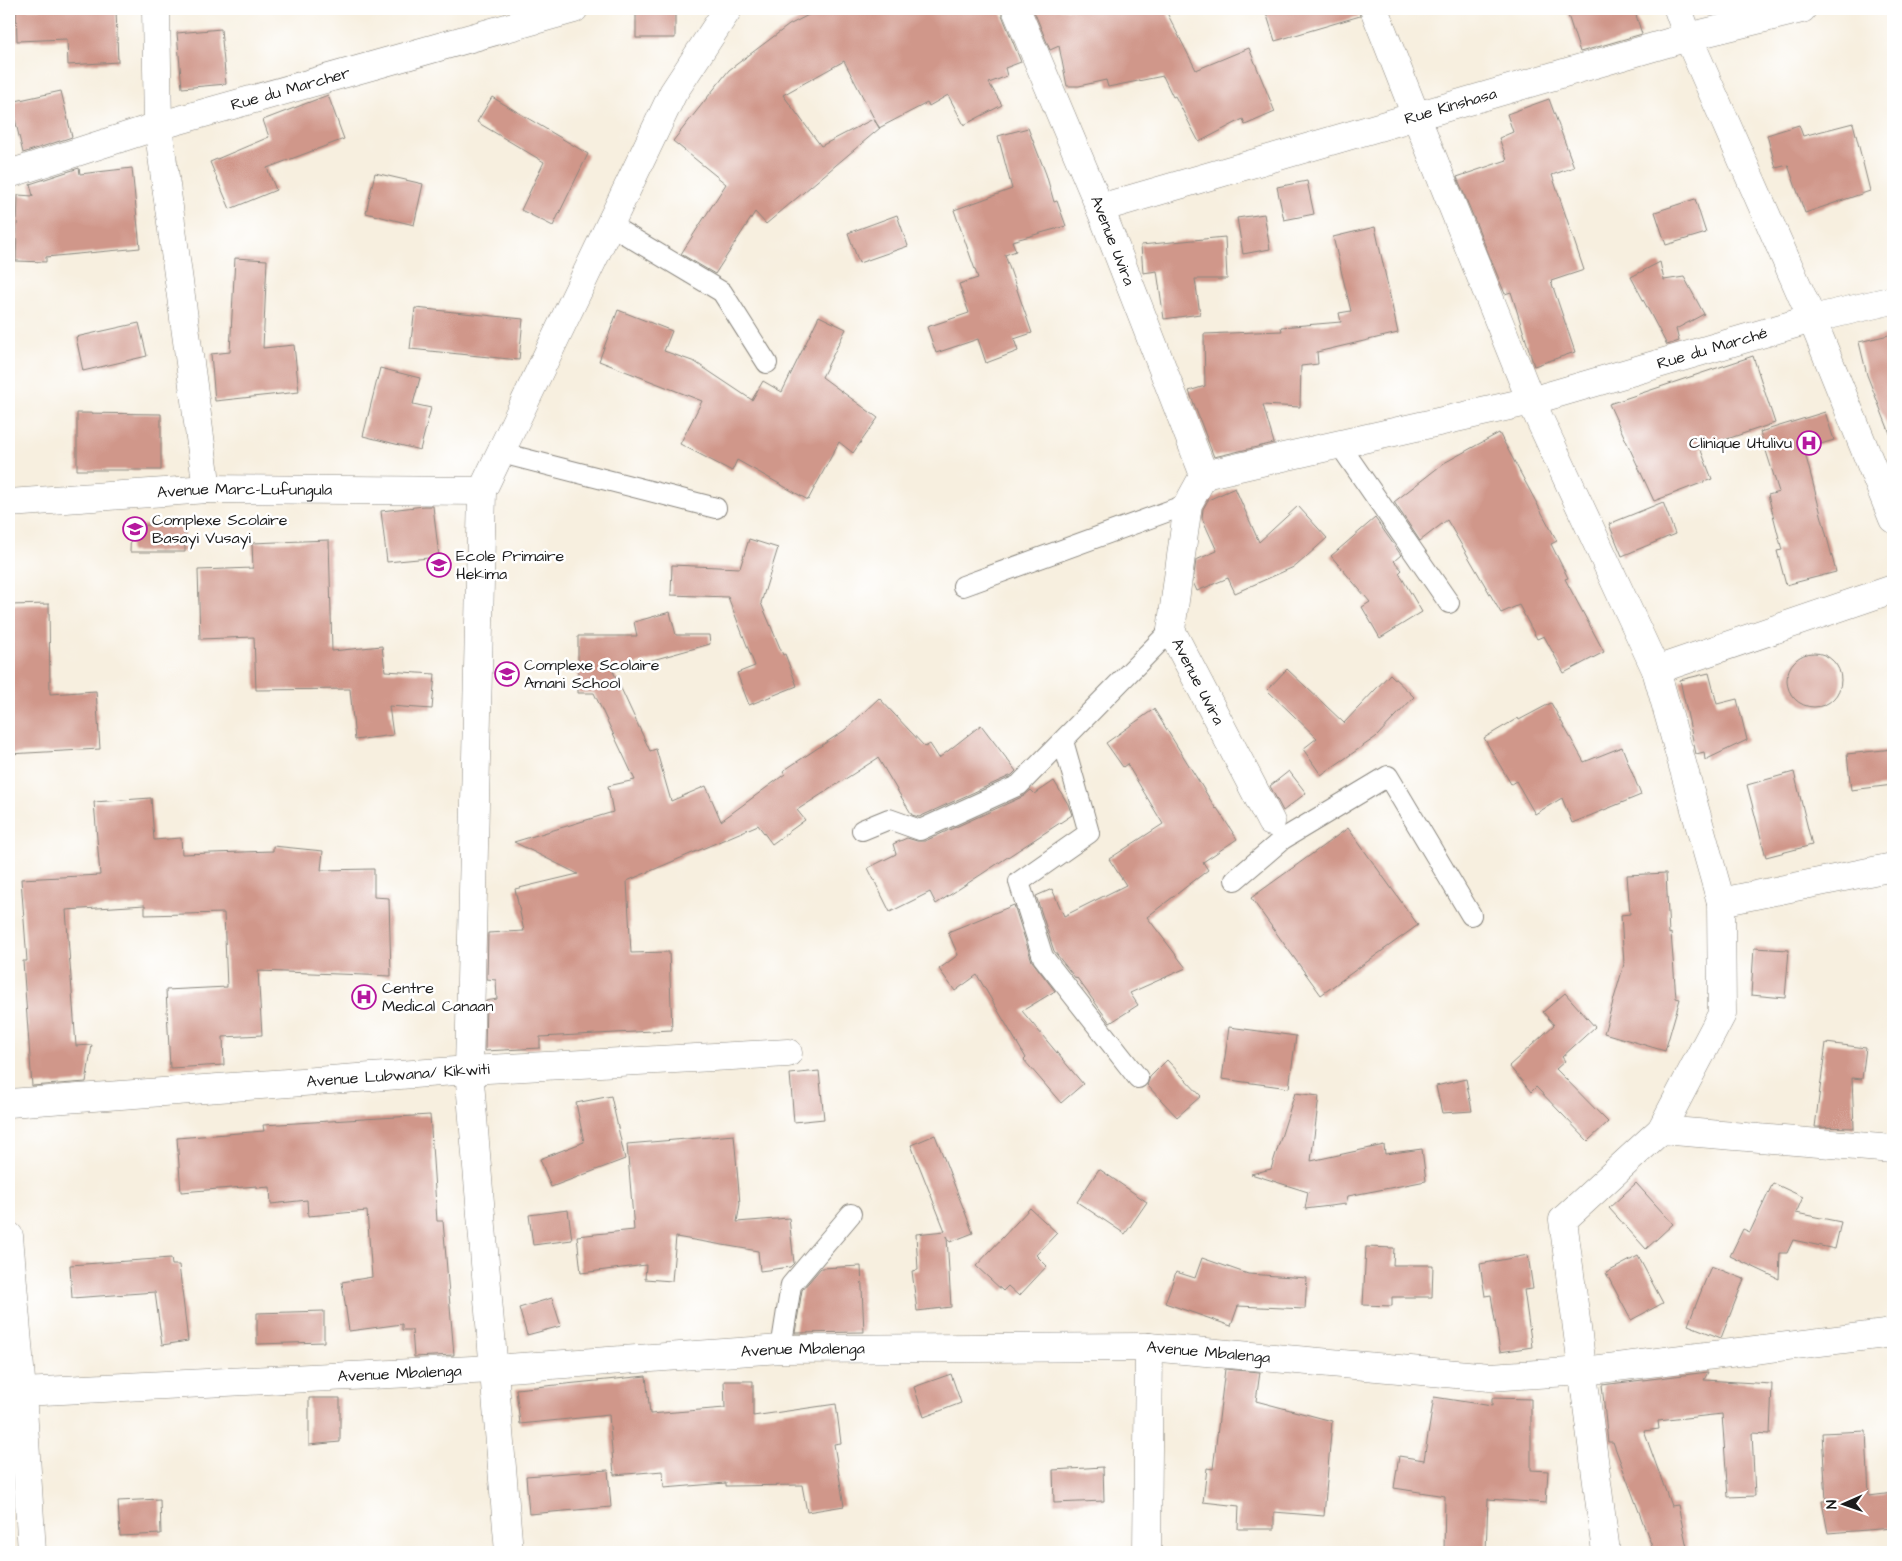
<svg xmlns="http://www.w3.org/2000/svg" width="1902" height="1561" font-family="'Architects Daughter',sans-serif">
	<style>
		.building { fill: #d0978a }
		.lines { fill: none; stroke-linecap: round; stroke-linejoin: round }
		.service-casing { stroke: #8a867e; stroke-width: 22 }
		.minor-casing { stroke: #8a867e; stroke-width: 29 }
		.service { stroke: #fff; stroke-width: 20 }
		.minor { stroke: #fff; stroke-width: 28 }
		.labels { text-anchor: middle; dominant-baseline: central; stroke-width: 5; stroke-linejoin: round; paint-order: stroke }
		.street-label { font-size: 16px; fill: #1c1c1c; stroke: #fff }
		.poi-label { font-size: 16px; fill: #1c1c1c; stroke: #fff; text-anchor: start }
	</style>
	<rect width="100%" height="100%" fill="#fff"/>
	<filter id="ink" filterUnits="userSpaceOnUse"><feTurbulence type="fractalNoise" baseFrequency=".02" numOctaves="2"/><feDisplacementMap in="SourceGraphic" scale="10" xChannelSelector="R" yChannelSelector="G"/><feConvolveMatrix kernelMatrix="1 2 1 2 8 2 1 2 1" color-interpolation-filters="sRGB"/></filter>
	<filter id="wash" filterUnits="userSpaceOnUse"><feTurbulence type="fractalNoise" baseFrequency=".0096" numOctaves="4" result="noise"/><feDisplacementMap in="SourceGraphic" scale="20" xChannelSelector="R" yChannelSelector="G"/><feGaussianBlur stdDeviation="1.12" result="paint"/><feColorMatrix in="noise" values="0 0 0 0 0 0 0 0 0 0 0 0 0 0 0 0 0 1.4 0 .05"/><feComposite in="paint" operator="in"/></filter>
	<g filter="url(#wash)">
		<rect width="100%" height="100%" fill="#f7efdf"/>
		<g id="blocks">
			<!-- building -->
			<path class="building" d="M 16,9 L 116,9 L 118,62 L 68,65 L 67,39 L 17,41 Z
				M 636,9 L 675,9 L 675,38 L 636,38 Z
				M 820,9 L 1001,9 L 1002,15 L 1021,62 L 1005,68 L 1007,76 L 989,83 L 1002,105 L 964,125 L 948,95 L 929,106 L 927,103 L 879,128 L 844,61 L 783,95 L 821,146 L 873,119 L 880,128 L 766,224 L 755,212 L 715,274 L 681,254 L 726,184 L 673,141 L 729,70 L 789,25 Z
				M 1033,9 L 1165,9 L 1196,70 L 1249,48 L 1275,112 L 1245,125 L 1243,119 L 1199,142 L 1175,96 L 1173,97 L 1163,76 L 1108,87 L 1106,80 L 1079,86 L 1067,86 L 1059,46 L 1050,50 Z
				M 1265,9 L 1359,9 L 1360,16 L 1275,41 Z
				M 1566,9 L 1634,9 L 1642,34 L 1580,52 Z
				M 221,29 L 226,84 L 182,88 L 177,33 Z
				M 61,91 L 72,137 L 23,153 L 11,102 Z
				M 328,95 L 344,139 L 267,168 L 276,190 L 230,209 L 210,162 L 269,137 L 263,120 Z
				M 492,97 L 588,154 L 553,226 L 521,210 L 544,162 L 477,122 Z
				M 1549,99 L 1574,167 L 1552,175 L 1584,270 L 1551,281 L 1575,352 L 1534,366 L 1511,292 L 1505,294 L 1457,177 L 1507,160 L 1499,138 L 1513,132 L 1507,114 Z
				M 1853,123 L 1870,191 L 1805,213 L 1788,165 L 1776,168 L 1767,135 L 1799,125 L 1803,136 Z
				M 1028,128 L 1046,174 L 1054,202 L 1057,201 L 1066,226 L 1012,241 L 1016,251 L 1005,255 L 1032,333 L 1014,339 L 1018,351 L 986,363 L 978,339 L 936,353 L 927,327 L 969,313 L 959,284 L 978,278 L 954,210 L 1012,189 L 998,136 Z
				M 79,168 L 80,174 L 132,168 L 140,248 L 46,257 L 46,262 L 16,261 L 18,195 L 33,196 L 30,184 Z
				M 375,173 L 423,184 L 414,225 L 366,213 Z
				M 1307,181 L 1314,214 L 1284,220 L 1277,187 Z
				M 1695,199 L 1706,233 L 1666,245 L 1655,212 Z
				M 1264,214 L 1270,249 L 1243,254 L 1237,218 Z
				M 897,215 L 908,246 L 859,263 L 848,233 Z
				M 1375,227 L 1398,333 L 1317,352 L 1318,364 L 1301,366 L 1300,407 L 1263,405 L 1274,443 L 1214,457 L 1189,391 L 1205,386 L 1204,334 L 1282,331 L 1281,327 L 1341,322 L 1339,313 L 1351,311 L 1333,237 Z
				M 1225,237 L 1227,279 L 1195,279 L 1200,314 L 1164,319 L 1157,271 L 1143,273 L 1141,245 Z
				M 235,258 L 267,260 L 263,348 L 294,345 L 299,392 L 215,401 L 211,354 L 230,352 Z
				M 1660,262 L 1664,280 L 1684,277 L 1704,314 L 1676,329 L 1679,341 L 1667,345 L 1631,277 Z
				M 415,308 L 523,319 L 519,360 L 410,349 Z
				M 618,310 L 672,331 L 664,351 L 695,362 L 752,400 L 763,381 L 782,392 L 819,316 L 846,329 L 822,377 L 878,418 L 853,453 L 839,442 L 808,500 L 737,460 L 732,471 L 680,444 L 702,401 L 599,361 Z
				M 139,323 L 147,356 L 83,371 L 76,337 Z
				M 1893,334 L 1893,436 L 1891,436 L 1867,375 L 1859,342 Z
				M 1753,356 L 1775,423 L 1700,448 L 1712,479 L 1654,501 L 1609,404 Z
				M 380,368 L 420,378 L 413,404 L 431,408 L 420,450 L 363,436 Z
				M 1825,412 L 1834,440 L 1804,449 L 1836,572 L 1786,585 L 1777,551 L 1782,550 L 1768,495 L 1779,492 L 1760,432 Z
				M 77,413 L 161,414 L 161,470 L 77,470 Z
				M 1499,433 L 1557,541 L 1551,544 L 1568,578 L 1565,579 L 1604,652 L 1564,673 L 1544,636 L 1537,639 L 1519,605 L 1501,613 L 1447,520 L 1420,541 L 1394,502 L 1444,463 Z
				M 1235,488 L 1259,542 L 1298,506 L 1327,538 L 1296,566 L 1235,593 L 1228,578 L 1197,591 L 1193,582 L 1196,560 L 1217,551 L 1202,518 L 1203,509 L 1208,500 Z
				M 1663,502 L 1675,534 L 1622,556 L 1609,524 Z
				M 424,506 L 433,506 L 439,557 L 387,562 L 381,511 Z
				M 1375,518 L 1401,555 L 1394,561 L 1402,570 L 1399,573 L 1422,612 L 1380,638 L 1362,607 L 1370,602 L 1331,556 Z
				M 131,525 L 185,526 L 185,552 L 130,552 Z
				M 749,539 L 778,548 L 761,603 L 783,655 L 785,654 L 797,686 L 749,705 L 737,673 L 755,666 L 728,597 L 671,595 L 672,565 L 740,568 Z
				M 329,540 L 332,651 L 382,646 L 385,671 L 435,674 L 432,709 L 389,706 L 393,735 L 355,740 L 350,689 L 256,690 L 254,637 L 200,639 L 198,570 L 253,568 L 252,543 Z
				M 49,604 L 50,694 L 96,691 L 100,749 L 9,754 L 9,605 Z
				M 670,612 L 676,635 L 709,635 L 710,644 L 613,671 L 650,751 L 656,749 L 671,801 L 706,786 L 721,821 L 785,774 L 783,771 L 845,730 L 879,698 L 925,747 L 930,744 L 939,758 L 981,725 L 1016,771 L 1012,775 L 919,817 L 912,815 L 878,758 L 797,810 L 805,820 L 772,844 L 758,825 L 627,881 L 631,953 L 669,952 L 672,1030 L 540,1037 L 540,1048 L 485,1051 L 486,1001 L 497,999 L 496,980 L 487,979 L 488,933 L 524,931 L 515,889 L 578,874 L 514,842 L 613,812 L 608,786 L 635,780 L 594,693 L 578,693 L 578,636 L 637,636 L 634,622 Z
				M1787 680a27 27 0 1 1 54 0a27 27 0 1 1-54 0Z
				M 1287,669 L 1344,723 L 1390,674 L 1414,697 L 1376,737 L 1321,775 L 1303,749 L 1317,738 L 1267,690 Z
				M 1709,673 L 1717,704 L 1737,699 L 1747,740 L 1705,760 L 1704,752 L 1696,754 L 1680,680 Z
				M 1551,703 L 1584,762 L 1622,747 L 1641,795 L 1572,823 L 1562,798 L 1535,814 L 1516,781 L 1511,784 L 1484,738 L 1518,718 L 1519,720 Z
				M 1154,709 L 1216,809 L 1217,808 L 1237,839 L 1203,862 L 1208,870 L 1147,917 L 1186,968 L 1130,993 L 1138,1005 L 1110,1023 L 1077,978 L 1076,979 L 1054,951 L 1036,896 L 1052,889 L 1064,916 L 1126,885 L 1109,859 L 1163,824 L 1127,764 L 1123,767 L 1106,743 Z
				M 1893,749 L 1893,785 L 1851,790 L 1847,754 Z
				M 1289,771 L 1306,793 L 1283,811 L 1270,786 Z
				M 1794,772 L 1812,845 L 1766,857 L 1747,785 Z
				M 1054,781 L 1068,804 L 1072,815 L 936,904 L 930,892 L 890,912 L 868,868 L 896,854 L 893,844 L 907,838 L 917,841 L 925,841 L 1024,796 L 1031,790 L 1035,794 Z
				M 151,798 L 154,840 L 181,838 L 182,854 L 273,851 L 273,846 L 323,851 L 321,870 L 374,869 L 374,897 L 389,898 L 391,976 L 258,971 L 262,1035 L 223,1037 L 224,1065 L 170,1068 L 166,990 L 227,987 L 224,913 L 145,915 L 145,905 L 66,910 L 76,1046 L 92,1045 L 86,1082 L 32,1086 L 23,961 L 27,961 L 21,879 L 100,875 L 94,802 Z
				M 1348,828 L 1418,925 L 1321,995 L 1251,898 Z
				M 1666,873 L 1669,934 L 1671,933 L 1676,998 L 1680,999 L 1665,1051 L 1604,1033 L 1624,964 L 1621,915 L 1630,914 L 1627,875 Z
				M 1014,905 L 1032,961 L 1055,991 L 1022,1011 L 1083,1084 L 1061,1103 L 1024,1060 L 1026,1058 L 977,975 L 955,991 L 939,969 L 958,955 L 948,932 Z
				M 1754,948 L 1789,950 L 1785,998 L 1751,995 Z
				M 1565,993 L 1595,1027 L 1562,1057 L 1565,1061 L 1556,1069 L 1608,1122 L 1588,1141 L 1536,1087 L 1531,1092 L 1509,1066 L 1554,1025 L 1543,1012 Z
				M 1229,1027 L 1296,1036 L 1289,1088 L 1222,1079 Z
				M 1826,1043 L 1866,1048 L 1862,1079 L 1852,1078 L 1854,1128 L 1815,1127 Z
				M 1167,1060 L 1201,1096 L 1177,1117 L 1147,1085 L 1150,1077 Z
				M 819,1071 L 824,1119 L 794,1122 L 790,1074 Z
				M 1466,1079 L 1472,1111 L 1442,1113 L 1436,1086 Z
				M 1295,1093 L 1319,1096 L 1311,1161 L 1384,1145 L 1385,1154 L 1422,1149 L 1426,1181 L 1348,1196 L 1346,1204 L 1305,1209 L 1308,1192 L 1251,1174 L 1271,1169 Z
				M 611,1096 L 625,1159 L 551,1187 L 540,1159 L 584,1142 L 576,1103 Z
				M 430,1115 L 437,1221 L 443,1221 L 454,1355 L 414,1357 L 412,1330 L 402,1330 L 402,1324 L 349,1331 L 342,1282 L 372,1277 L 367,1211 L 308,1216 L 307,1200 L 271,1204 L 270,1187 L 257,1188 L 257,1186 L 181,1192 L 177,1138 L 264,1131 L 263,1125 Z
				M 734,1135 L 740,1204 L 737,1222 L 789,1218 L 794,1263 L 790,1267 L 760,1271 L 758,1251 L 676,1237 L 672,1281 L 645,1279 L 646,1265 L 581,1273 L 577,1236 L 634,1230 L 627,1144 Z
				M 935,1135 L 973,1233 L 950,1242 L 947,1236 L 951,1307 L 917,1311 L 912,1271 L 918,1270 L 916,1234 L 945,1231 L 911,1145 Z
				M 1099,1169 L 1147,1202 L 1125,1234 L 1077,1202 Z
				M 1636,1183 L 1673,1224 L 1646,1249 L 1609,1208 Z
				M 1773,1183 L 1803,1197 L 1796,1213 L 1841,1222 L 1835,1249 L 1793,1240 L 1787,1253 L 1780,1253 L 1779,1279 L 1730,1256 L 1743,1229 L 1750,1232 Z
				M 1030,1208 L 1057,1233 L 1036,1255 L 1047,1266 L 1019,1296 L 1008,1286 L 1003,1291 L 976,1266 Z
				M 568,1210 L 572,1240 L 533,1245 L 529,1215 Z
				M 1366,1247 L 1394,1248 L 1393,1265 L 1433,1265 L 1432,1297 L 1392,1297 L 1392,1306 L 1363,1305 Z
				M 1528,1255 L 1533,1289 L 1524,1290 L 1532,1347 L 1500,1352 L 1491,1295 L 1485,1296 L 1480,1264 Z
				M 1638,1256 L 1663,1303 L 1631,1320 L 1606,1273 Z
				M 171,1258 L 172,1265 L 179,1265 L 188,1341 L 162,1345 L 155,1292 L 72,1298 L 70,1265 Z
				M 1202,1258 L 1248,1274 L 1307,1278 L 1305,1309 L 1238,1306 L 1231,1326 L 1165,1303 L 1176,1272 L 1195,1278 Z
				M 861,1266 L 864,1332 L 795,1333 L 802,1290 L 821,1268 Z
				M 1711,1266 L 1744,1279 L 1721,1338 L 1688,1325 Z
				M 552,1298 L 561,1326 L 527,1335 L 519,1308 Z
				M 324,1311 L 324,1342 L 257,1344 L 257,1313 Z
				M 1225,1369 L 1260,1372 L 1256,1401 L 1332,1421 L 1324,1516 L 1274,1512 L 1274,1529 L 1238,1529 L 1239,1506 L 1203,1502 L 1207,1468 L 1213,1469 Z
				M 1708,1372 L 1704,1380 L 1772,1384 L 1770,1434 L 1752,1433 L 1755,1496 L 1728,1497 L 1722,1414 L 1658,1421 L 1659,1429 L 1644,1431 L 1671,1506 L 1678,1505 L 1688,1552 L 1654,1552 L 1613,1442 L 1608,1442 L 1602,1385 Z
				M 951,1374 L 961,1403 L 924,1417 L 914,1387 Z
				M 646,1376 L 650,1414 L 725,1408 L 724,1381 L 753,1381 L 753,1416 L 836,1404 L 841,1443 L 834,1444 L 844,1506 L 807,1512 L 802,1485 L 726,1486 L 726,1483 L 664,1488 L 663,1471 L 614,1475 L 609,1415 L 520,1424 L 516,1389 Z
				M 1434,1397 L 1492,1406 L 1492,1398 L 1531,1399 L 1531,1470 L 1548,1471 L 1546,1503 L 1488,1499 L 1486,1552 L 1444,1552 L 1445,1496 L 1394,1488 L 1399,1456 L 1424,1460 Z
				M 309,1398 L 340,1398 L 340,1442 L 309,1445 Z
				M 1866,1431 L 1869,1496 L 1893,1493 L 1893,1528 L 1828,1533 L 1822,1501 L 1826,1501 L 1822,1433 Z
				M 1103,1467 L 1104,1501 L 1054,1503 L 1053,1470 Z
				M 608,1470 L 611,1507 L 529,1514 L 526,1476 Z
				M 160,1499 L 161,1534 L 120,1536 L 118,1501 Z"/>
		</g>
	</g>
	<g filter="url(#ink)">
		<use href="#blocks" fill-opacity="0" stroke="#8a867e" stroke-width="1"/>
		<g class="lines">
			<!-- service casing -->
			<g class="service-casing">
				<path id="service" d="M 610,225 L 722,292 L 767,363
					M 1339,444 L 1449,603
					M 501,453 L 716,508
					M 963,586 L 1188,504
					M 1063,741 L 1089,833 L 1019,882 L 1043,957 L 1138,1078
					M 862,830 L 889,819 L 920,830 L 1019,785 L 1171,630
					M 1235,880 L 1283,839 L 1388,776 L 1471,915
					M 781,1349 L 791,1285 L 851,1214"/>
			</g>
			<!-- minor casing -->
			<g class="minor-casing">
				<g id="minor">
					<path d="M 156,9 L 158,126 L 207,489"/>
					<path id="s1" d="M 1016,9 L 1100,208 L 1204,475 L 1188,504 L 1171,630 L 1271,822"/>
					<path d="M 1374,9 L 1416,116 L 1531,401 L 1656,670 L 1721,902 L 1722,1014 L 1661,1130 L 1563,1220 L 1606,1552"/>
					<path d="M 1678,9 L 1688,37 L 1812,319 L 1893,519"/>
					<path id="s2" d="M 9,174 L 158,126 L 574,9"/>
					<path id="s3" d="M 1100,208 L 1688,37 L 1802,9"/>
					<path id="s4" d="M 1204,475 L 1531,401 L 1812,319 L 1893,300"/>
					<path id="s5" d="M 9,503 L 207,489 L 482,491"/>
					<path d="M 1656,670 L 1893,589"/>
					<path d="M 1721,902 L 1893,867"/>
					<path id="s6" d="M 9,1103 L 469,1070 L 788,1053"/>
					<path d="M 1661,1130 L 1893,1149"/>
					<path d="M 9,1236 L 22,1392 L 32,1552"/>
					<path id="s7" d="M 22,1392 L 493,1369 L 781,1349 L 1149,1347 L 1490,1377 L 1584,1371 L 1893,1333"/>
					<path d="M 509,1552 L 469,1070 L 482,491 L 673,93 L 728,9"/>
					<path d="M 1147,1552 L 1149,1347"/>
				</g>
			</g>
			<!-- service -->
			<use href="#service" class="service"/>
			<!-- minor -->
			<use href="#minor" class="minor"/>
		</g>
	</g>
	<!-- icons -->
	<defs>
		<g id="hospital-ring" transform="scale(1.25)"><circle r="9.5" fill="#fff" stroke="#b5179e" stroke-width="1.5"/><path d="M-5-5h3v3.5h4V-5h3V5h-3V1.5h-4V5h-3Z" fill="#b5179e"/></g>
		<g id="school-ring" transform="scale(1.25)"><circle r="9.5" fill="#fff" stroke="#b5179e" stroke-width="1.5"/><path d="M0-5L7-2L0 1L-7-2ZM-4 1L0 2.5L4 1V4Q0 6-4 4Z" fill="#b5179e"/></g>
	</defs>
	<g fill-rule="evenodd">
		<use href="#hospital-ring" x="1809" y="443"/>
		<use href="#school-ring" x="135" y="529"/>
		<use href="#school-ring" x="439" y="565"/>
		<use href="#school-ring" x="507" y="674"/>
		<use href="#hospital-ring" x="364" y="997"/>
	</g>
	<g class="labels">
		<!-- street labels -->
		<g class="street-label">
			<text stroke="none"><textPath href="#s2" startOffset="294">Rue du Marcher</textPath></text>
			<text stroke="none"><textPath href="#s3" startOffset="365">Rue Kinshasa</textPath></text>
			<text stroke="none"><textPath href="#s1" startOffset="251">Avenue Uvira</textPath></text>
			<text stroke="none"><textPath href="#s4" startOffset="524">Rue du Marché</textPath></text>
			<text stroke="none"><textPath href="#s5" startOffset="236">Avenue Marc-Lufungula</textPath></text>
			<text stroke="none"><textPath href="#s1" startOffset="721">Avenue Uvira</textPath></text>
			<text stroke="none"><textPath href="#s6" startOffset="390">Avenue Lubwana/ Kikwiti</textPath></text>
			<text stroke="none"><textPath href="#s7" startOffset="782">Avenue Mbalenga</textPath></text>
			<text stroke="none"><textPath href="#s7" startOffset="1188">Avenue Mbalenga</textPath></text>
			<text stroke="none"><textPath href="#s7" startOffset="378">Avenue Mbalenga</textPath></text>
		</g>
		<!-- poi labels -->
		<g class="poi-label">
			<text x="1792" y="443" text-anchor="end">Clinique Utulivu</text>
			<text x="152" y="520">Complexe Scolaire<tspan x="152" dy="18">Basayi Vusayi</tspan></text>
			<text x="456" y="556">Ecole Primaire<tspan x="456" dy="18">Hekima</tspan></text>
			<text x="524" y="665">Complexe Scolaire<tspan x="524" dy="18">Amani School</tspan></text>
			<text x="382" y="988">Centre<tspan x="382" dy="18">Medical Canaan</tspan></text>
		</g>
	</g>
	<!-- margin -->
	<rect width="1902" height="1561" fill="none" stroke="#fff" stroke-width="30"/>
	<!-- north arrow -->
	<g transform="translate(1844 1504) rotate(268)" stroke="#ffffff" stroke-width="4" paint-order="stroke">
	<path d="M0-4L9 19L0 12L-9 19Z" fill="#1c1c1c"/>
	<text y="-8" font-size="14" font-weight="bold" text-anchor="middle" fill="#1c1c1c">N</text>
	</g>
</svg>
